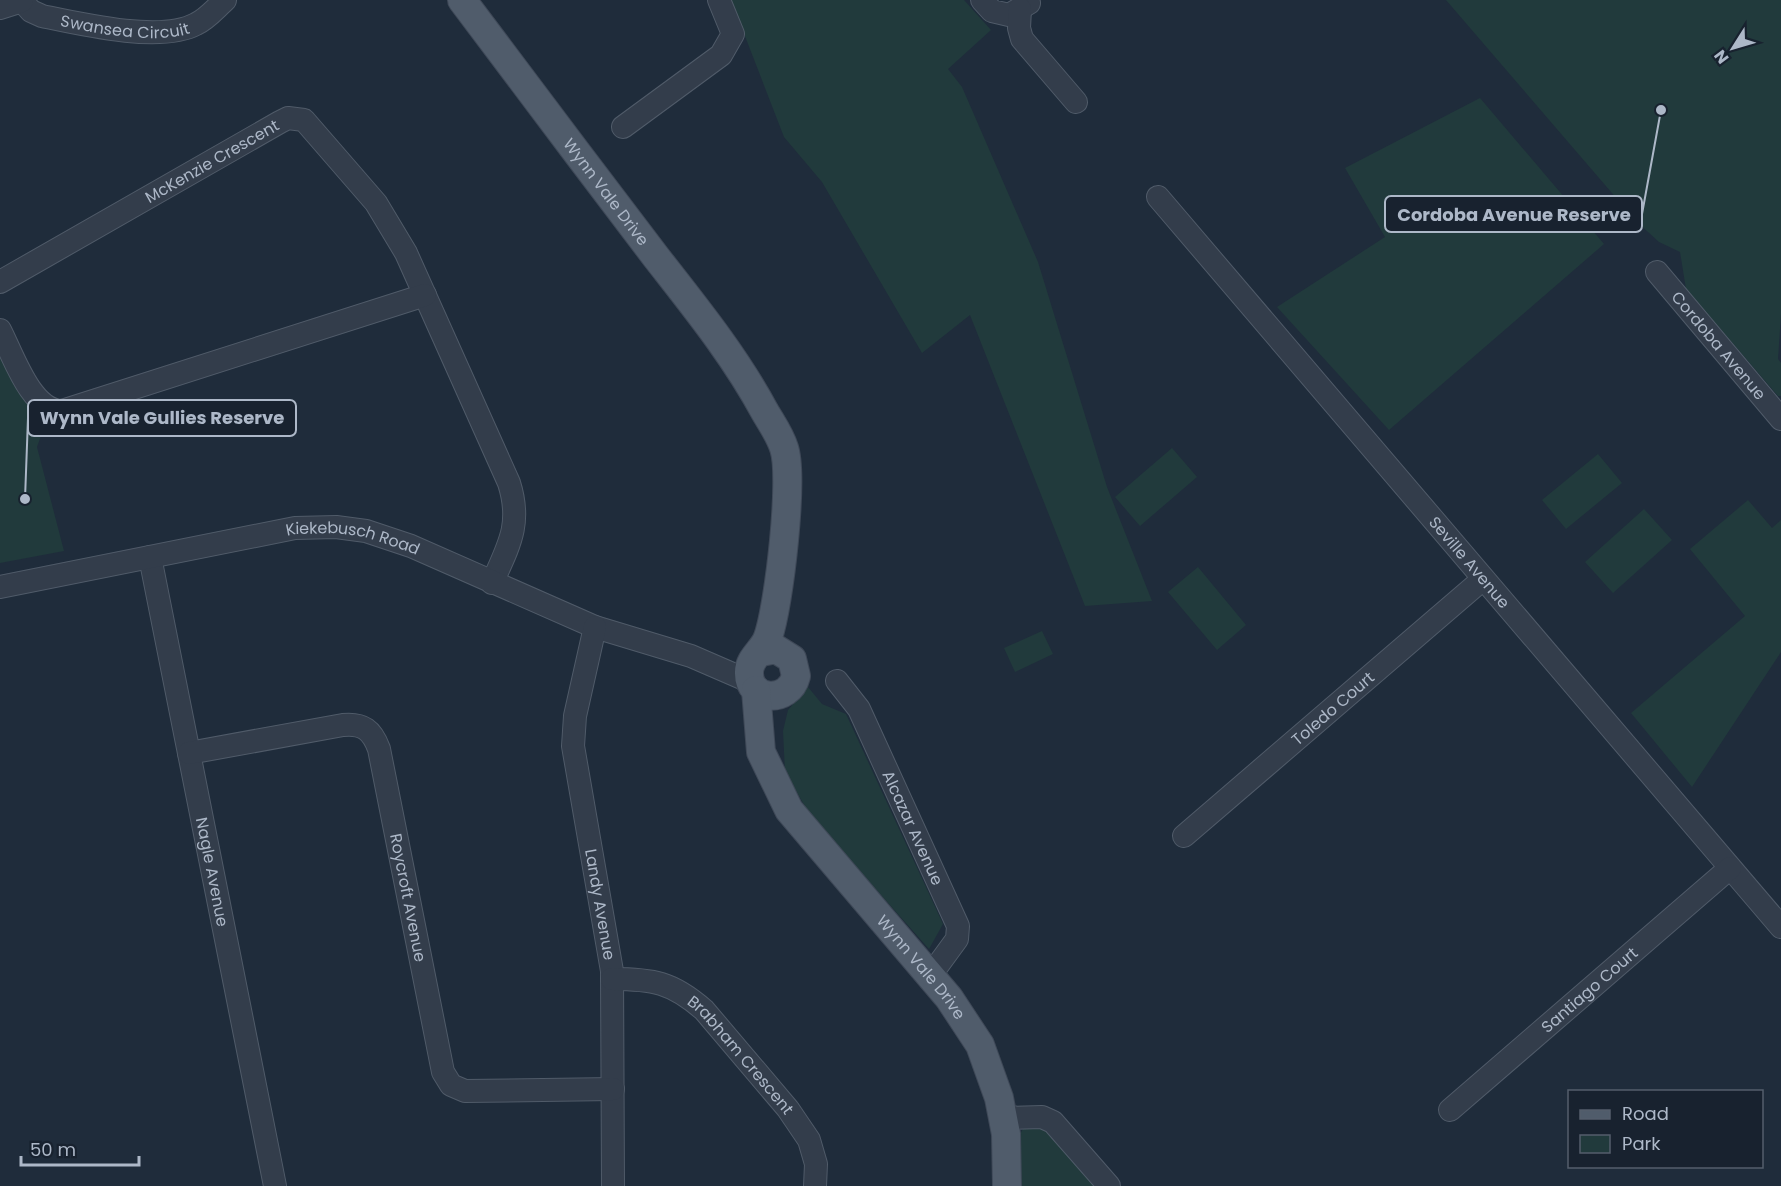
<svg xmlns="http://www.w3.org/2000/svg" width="1781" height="1186" font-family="Poppins,sans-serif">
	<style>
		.green { fill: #213a3c }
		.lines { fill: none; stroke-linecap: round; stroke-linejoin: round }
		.minor-casing { stroke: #505b69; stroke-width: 24 }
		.major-casing { stroke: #3f4958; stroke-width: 30 }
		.minor { stroke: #333d4b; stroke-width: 22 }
		.major { stroke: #505c6b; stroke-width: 28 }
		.labels { text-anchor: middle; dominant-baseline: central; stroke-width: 4.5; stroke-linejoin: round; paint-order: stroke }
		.street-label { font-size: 16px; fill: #adb8c8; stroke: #18222f }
		.leader { fill: none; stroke: #adb8c8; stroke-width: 2 }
		.callout-dot { fill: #adb8c8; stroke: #18222f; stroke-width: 2 }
		.callout { fill: #18222f; stroke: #adb8c8; stroke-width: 2 }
		.callout-label { font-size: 18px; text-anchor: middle; font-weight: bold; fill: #adb8c8 }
	</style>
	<rect width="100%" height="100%" fill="#1f2c3b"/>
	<!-- green -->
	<path class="green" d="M 731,0 L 964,0 L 991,30 L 948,69 L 962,87 L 1038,262 L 1107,487 L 1152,601 L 1085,606 L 970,315 L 922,353 L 822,182 L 784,137 Z
		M 1446,0 L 1781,0 L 1781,314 L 1778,359 L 1781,363 L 1781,396 L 1778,396 L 1686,289 L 1680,252 L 1659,242 L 1636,221 Z
		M 1480,98 L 1604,244 L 1389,430 L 1277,307 L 1385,237 L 1345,168 Z
		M 0,330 L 50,410 L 37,447 L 64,551 L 0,563 Z
		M 1172,448 L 1197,477 L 1140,526 L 1115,497 Z
		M 1598,454 L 1622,483 L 1566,529 L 1542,500 Z
		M 1748,500 L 1772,528 L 1781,520 L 1781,652 L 1692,787 L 1631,713 L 1745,616 L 1690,549 Z
		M 1644,509 L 1672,540 L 1613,593 L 1585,562 Z
		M 1198,567 L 1246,625 L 1217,650 L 1168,592 Z
		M 1042,631 L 1053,654 L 1015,672 L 1004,648 Z
		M 808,687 L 822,704 L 846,714 L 943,924 L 929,949 L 832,840 L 806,808 L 785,772 L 783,731 L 788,710 Z
		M 1046,1127 L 1096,1186 L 1017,1186 L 1016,1141 L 1023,1129 Z"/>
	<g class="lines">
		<!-- minor casing -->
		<g class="minor-casing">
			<g id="minor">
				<path id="s1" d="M 21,0 L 31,11 L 42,16 C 80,24 161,43 196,24 C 207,19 216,8 225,0"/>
				<path d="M 982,0 L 992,11 L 1009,15 L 1029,3"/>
				<path d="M 0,8 L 22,1"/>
				<path d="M 1020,9 L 1019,28 L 1022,39 L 1076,102"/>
				<path d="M 623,127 L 721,55 L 733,34 L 719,0"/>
				<path id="s2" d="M 1158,197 L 1781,927"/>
				<path id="s3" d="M 1657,272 L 1781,419"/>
				<path id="s4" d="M 0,282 L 280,122 L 288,118 L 304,120 L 376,203 L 406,253 L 509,483 C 522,524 509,545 492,583"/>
				<path d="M 0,330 C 13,355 31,411 62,411 L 425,295"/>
				<path id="s5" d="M 150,557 L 275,1186"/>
				<path id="s6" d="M 0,587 L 295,528 L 336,527 L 366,531 L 411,546 L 595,627 L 691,656 L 751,682"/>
				<path id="s7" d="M 595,627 L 575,716 L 573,746 L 612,971 L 613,1186"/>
				<path id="s8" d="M 837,681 L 859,709 L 958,926 L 957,939 L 930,976"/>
				<path id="s9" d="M 189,753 L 343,725 C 363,723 372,730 379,749 L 443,1072 L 451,1085 L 465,1091 L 613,1089"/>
				<path id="s10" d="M 1184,836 L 1483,579"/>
				<path id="s11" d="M 612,979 C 653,979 672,982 704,1010 L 788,1109 L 809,1140 L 816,1164 L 815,1186"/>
				<path id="s12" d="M 1450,1110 L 1730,868"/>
				<path d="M 1003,1118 L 1042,1117 L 1053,1122 L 1109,1186"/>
			</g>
		</g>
		<!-- major casing -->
		<g class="major-casing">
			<g id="major">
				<path id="s13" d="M 462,0 C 526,85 591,172 656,257 C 695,307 735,356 765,412 C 772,424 780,435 784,448 C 794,477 779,606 768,637 C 764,650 749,658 749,672 C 748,702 789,704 796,676 L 792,659 L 776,649 L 761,652"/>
				<path id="s14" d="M 756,690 L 761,752 L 789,810 L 949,998 L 980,1045 L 999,1098 L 1006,1134 L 1007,1186"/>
			</g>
		</g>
		<!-- minor -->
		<use href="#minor" class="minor"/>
		<!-- major -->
		<use href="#major" class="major"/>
	</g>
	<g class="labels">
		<!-- street labels -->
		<g class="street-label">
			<text stroke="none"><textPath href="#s1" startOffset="111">Swansea Circuit</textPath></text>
			<text stroke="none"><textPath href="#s4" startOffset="244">McKenzie Crescent</textPath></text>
			<text stroke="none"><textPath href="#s13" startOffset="240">Wynn Vale Drive</textPath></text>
			<text stroke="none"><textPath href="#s3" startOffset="96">Cordoba Avenue</textPath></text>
			<text stroke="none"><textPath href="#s6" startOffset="360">Kiekebusch Road</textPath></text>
			<text stroke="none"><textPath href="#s2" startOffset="480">Seville Avenue</textPath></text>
			<text stroke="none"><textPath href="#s10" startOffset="196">Toledo Court</textPath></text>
			<text stroke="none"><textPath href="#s8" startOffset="166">Alcazar Avenue</textPath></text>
			<text stroke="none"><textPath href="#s5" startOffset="321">Nagle Avenue</textPath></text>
			<text stroke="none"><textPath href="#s9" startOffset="356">Roycroft Avenue</textPath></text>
			<text stroke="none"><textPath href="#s7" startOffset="282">Landy Avenue</textPath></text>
			<text stroke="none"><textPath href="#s14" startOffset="332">Wynn Vale Drive</textPath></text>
			<text stroke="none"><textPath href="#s12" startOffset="184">Santiago Court</textPath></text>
			<text stroke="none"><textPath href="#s11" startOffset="158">Brabham Crescent</textPath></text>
		</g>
	</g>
	<!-- callouts -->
	<path class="leader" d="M1661 110L1642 214M25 499L28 418"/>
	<g class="callout-dot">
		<circle cx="1661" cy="110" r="6"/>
		<circle cx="25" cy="499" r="6"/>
	</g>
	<g class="callout">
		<rect x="1385" y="196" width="257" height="36" rx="6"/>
		<rect x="28" y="400" width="268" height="36" rx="6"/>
	</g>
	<g class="callout-label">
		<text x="1514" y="221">Cordoba Avenue Reserve</text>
		<text x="162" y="424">Wynn Vale Gullies Reserve</text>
	</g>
	<!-- legend -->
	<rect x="1568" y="1090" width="195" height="78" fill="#18222f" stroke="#545e6c" stroke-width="1.5"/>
	<rect x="1580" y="1110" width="30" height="9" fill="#505c6b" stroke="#545e6c" stroke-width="1.5"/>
	<text x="1622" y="1120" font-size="18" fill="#adb8c8">Road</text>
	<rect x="1580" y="1135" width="30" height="18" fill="#213a3c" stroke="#545e6c" stroke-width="1.5"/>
	<text x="1622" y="1150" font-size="18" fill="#adb8c8">Park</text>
	<!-- north arrow -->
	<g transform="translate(1733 48) rotate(233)" stroke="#18222f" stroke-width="4.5" paint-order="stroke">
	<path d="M0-4.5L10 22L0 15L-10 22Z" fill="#adb8c8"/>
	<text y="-9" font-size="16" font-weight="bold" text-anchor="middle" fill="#adb8c8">N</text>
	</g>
	<!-- scale -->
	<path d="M21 1156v9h118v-9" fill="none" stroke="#adb8c8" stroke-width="3"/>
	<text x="30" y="1156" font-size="18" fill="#adb8c8" stroke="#18222f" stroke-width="4.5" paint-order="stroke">50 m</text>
</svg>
